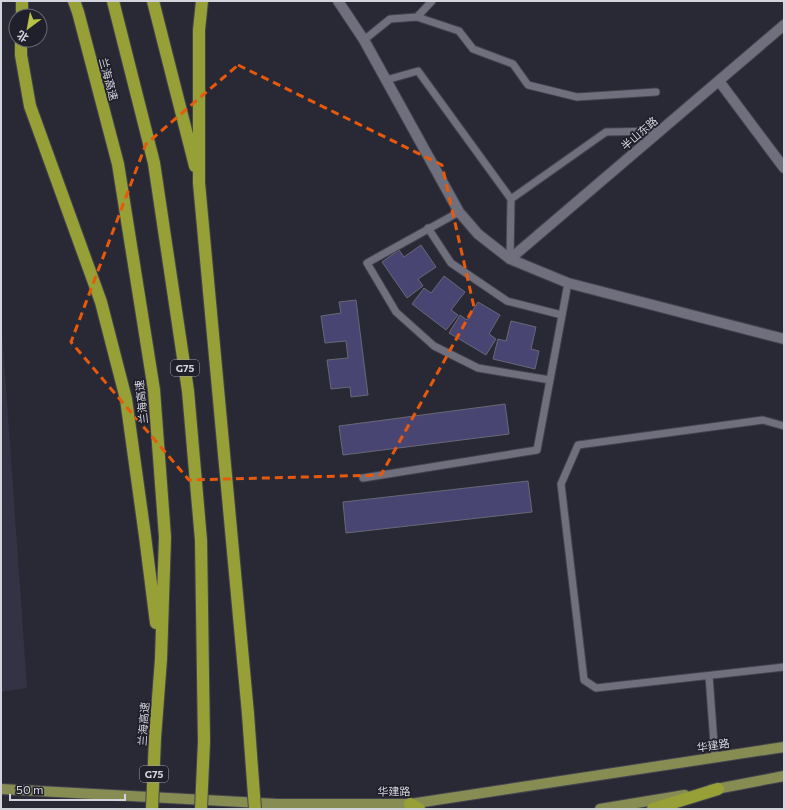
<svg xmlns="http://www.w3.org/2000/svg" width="785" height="810" font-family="Commissioner,'Noto Sans SC',sans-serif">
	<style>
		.built { fill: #343345 }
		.building { fill: #494573; stroke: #686877 }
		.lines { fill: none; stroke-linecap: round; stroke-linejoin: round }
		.service-casing { stroke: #44444f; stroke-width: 9 }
		.minor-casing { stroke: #44444f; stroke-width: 12 }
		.tertiary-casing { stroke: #44444f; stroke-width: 12 }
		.primary-casing { stroke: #44444f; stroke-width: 12 }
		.motorway-casing { stroke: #44444f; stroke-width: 14 }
		.service { stroke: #6f6f7e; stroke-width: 7 }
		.minor { stroke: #6f6f7e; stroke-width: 10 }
		.tertiary { stroke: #6f6f7e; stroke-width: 10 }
		.primary { stroke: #878c53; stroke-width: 10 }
		.motorway { stroke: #97a036; stroke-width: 12 }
		.motorway-bridge-casing { stroke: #44444f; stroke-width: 14; stroke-linecap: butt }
		.motorway-bridge { stroke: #97a036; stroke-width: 12 }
		.marked { fill: none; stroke: #e8590c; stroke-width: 3; stroke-dasharray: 8 5; stroke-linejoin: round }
		.labels { text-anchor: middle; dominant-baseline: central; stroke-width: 3.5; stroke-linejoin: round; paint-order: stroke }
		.shield { fill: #201f2c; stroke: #9e9ea7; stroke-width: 1 }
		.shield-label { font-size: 10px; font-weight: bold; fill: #d4d4dc }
		.street-label { font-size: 11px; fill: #d4d4dc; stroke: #201f2c }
	</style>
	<rect width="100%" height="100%" fill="#292936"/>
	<!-- built -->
	<path class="built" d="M 1,316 L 27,688 L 1,692 Z"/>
	<!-- building -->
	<path class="building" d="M 421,245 L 436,267 L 418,279 L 423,286 L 407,298 L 382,262 L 399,250 L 404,257 Z
		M 444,276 L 465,292 L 451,310 L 458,315 L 446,330 L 412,304 L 424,288 L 431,293 Z
		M 356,300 L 368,395 L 351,397 L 350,387 L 331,389 L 327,360 L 348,358 L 346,341 L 325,343 L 321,316 L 341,313 L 339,302 Z
		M 478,302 L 500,315 L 489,334 L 496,339 L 486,355 L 449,333 L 460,315 L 467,320 Z
		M 511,321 L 536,327 L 531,349 L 539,351 L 535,369 L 493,359 L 498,339 L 506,341 Z
		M 505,404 L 509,434 L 343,455 L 339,426 Z
		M 528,481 L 532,512 L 346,533 L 343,502 Z"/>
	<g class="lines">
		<!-- service casing -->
		<g class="service-casing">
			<path id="service" d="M 417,17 L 432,1
				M 364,40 L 390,19 L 417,17 L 459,31 L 473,49 L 513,64 L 528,85 L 577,97 L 656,92
				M 386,80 L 418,71 L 511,199 L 510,259
				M 511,199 L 606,132 L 660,131
				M 459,212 L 367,263 L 396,312 L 434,346 L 478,368 L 550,380
				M 428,228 L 451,263 L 507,301 L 562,315
				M 784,426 L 763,420 L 578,445 L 561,484 L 584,680 L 596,688 L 784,667
				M 363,478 L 537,450 L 568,283
				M 709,676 L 715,757"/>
		</g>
		<!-- minor casing -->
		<g class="minor-casing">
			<path id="minor" d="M 719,81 L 784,168"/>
		</g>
		<!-- tertiary casing -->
		<g class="tertiary-casing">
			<path id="tertiary" d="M 338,1 L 364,40 L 459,212 L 478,234 L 510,259 L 568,283 L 784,339
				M 510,259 L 784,25"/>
		</g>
		<!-- primary casing -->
		<g class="primary-casing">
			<path id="primary" d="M 1,789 L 277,804 L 410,804 L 784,747
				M 711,790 L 784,776
				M 600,809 L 685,795"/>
		</g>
		<!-- motorway casing -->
		<g class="motorway-casing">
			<path id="motorway" d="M 74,1 L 78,12 L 118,164 L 154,390 L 165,537 L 161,659 L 155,738
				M 113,1 L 154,163 L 188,391 L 201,540 L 204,742
				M 153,1 L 195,166
				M 202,1 L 199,30 L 199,183 L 248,714
				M 22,16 L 22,1
				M 21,40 L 21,55 L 30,106 L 101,302 L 126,399 L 145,536 L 156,623
				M 410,804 L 419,809
				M 653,809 L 718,789"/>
		</g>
		<!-- service -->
		<use href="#service" class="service"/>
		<!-- minor -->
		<use href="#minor" class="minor"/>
		<!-- tertiary -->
		<use href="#tertiary" class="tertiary"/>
		<!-- primary -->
		<use href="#primary" class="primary"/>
		<!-- motorway -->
		<use href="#motorway" class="motorway"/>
		<!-- motorway-bridge casing -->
		<g class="motorway-bridge-casing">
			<path id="motorway-bridge" d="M 248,714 L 255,809
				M 152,809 L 155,738
				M 201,809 L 204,742"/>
		</g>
		<!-- motorway-bridge -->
		<use href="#motorway-bridge" class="motorway-bridge"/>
	</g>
	<!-- marked area -->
	<path class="marked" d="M 238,65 L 442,165 L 474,307 L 381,475 L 189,480 L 71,342 L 146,144 Z"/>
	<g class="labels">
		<!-- shield labels -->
		<g class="shield">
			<rect x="171" y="360" width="28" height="16" rx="3"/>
			<rect x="140" y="766" width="28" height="16" rx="3"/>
		</g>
		<g class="shield-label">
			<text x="185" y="368">G75</text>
			<text x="154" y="774">G75</text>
		</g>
		<!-- street labels -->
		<g class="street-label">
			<text transform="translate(109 79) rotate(75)">兰海高速</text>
			<text transform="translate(639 133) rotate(-41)">半山东路</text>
			<text transform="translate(141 402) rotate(-96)">兰海高速</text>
			<text transform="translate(143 724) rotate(-86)">兰海高速</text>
			<text transform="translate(713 745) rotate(-9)">华建路</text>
			<text transform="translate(394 791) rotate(-1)">华建路</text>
		</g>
	</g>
	<!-- border -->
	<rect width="785" height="810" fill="none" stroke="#d4d4dc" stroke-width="4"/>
	<!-- north arrow -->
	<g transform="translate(28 28) rotate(212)"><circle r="19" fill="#201f2c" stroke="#686772"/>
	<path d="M0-3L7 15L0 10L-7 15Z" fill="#b7c148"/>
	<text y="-6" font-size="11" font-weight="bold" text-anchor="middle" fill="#d4d4dc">北</text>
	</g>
	<!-- scale -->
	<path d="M10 794v6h115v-6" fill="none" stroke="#d4d4dc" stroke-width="2"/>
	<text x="16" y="794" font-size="12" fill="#d4d4dc" stroke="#201f2c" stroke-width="3" paint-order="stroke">50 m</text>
</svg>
